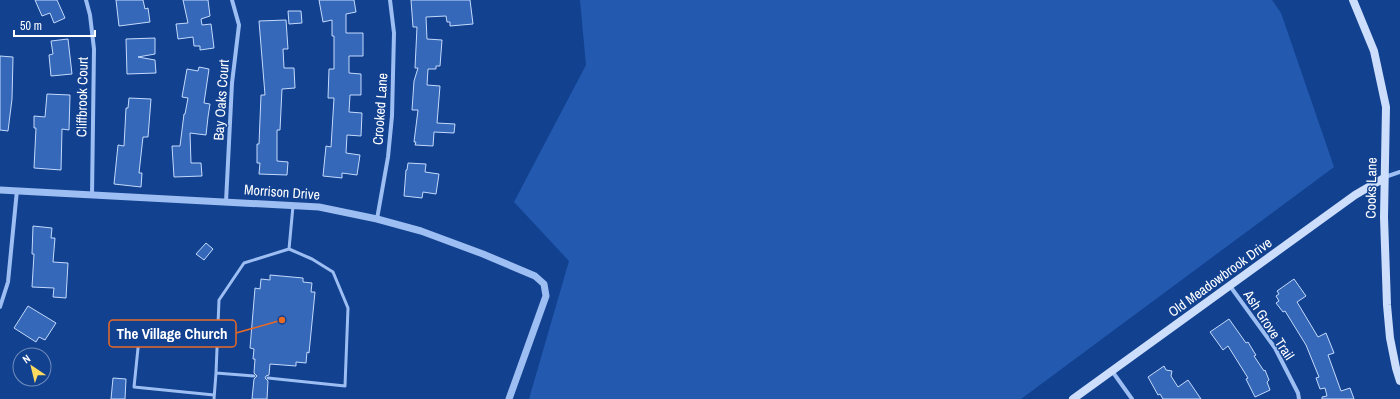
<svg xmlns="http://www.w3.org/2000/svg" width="1400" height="399" font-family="'Archivo Narrow',sans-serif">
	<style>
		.green { fill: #235ab0 }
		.building { fill: #3568b8; stroke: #c4dafd }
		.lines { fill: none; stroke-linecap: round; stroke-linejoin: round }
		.service { stroke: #9dbef2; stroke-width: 3 }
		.minor { stroke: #9dbef2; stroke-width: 4 }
		.tertiary { stroke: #9dbef2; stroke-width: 7 }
		.secondary { stroke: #ccdefc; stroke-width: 8 }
		.labels { text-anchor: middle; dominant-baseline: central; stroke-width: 3; stroke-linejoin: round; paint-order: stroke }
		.street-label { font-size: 14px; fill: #fff; stroke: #124190 }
		.leader { fill: none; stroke: #ea6a24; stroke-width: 1.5 }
		.callout-dot { fill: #ea6a24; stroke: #124190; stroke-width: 1.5 }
		.callout { fill: #124190; stroke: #ea6a24; stroke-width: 1.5 }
		.callout-label { font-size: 15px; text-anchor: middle; font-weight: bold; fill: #fff }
	</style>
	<rect width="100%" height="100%" fill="#124190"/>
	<!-- green -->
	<path class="green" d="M 580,0 L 1272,0 L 1281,13 L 1334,167 L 1021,399 L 529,399 L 569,261 L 514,202 L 586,65 Z"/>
	<!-- building -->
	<path class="building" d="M 35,0 L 57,0 L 65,18 L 54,23 L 50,13 L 42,16 Z
		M 116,0 L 143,0 L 145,9 L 148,8 L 150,22 L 119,26 Z
		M 183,0 L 208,0 L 210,16 L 201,19 L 202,25 L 211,24 L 214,48 L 200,50 L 200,46 L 194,46 L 193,37 L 178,39 L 176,24 L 188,23 Z
		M 319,0 L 354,0 L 356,12 L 346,14 L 346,33 L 363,33 L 363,56 L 349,56 L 349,73 L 361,74 L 361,95 L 350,95 L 349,112 L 362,113 L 361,136 L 347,135 L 346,153 L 360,155 L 357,175 L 342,173 L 342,178 L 323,176 L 326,146 L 331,147 L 334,98 L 328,98 L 329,69 L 334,69 L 334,36 L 332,36 L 332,20 L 323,22 Z
		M 411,0 L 470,0 L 473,24 L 450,26 L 450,22 L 447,22 L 446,16 L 426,17 L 427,39 L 442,40 L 440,66 L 436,66 L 436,69 L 428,69 L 427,85 L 440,86 L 437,123 L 455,124 L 454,133 L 434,132 L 433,146 L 415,145 L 416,142 L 414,142 L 418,110 L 412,110 L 414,81 L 418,68 L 415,68 L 417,27 L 413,27 Z
		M 288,11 L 301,11 L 302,23 L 289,24 Z
		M 286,20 L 288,49 L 283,49 L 284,68 L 294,68 L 295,88 L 282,89 L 280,130 L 277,130 L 277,161 L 288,162 L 287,175 L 259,174 L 260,163 L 257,163 L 257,144 L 259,144 L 261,95 L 265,95 L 259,21 Z
		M 155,38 L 155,54 L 138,57 L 155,60 L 156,73 L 127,74 L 126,39 Z
		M 68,39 L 72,74 L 51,76 L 49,55 L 53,54 L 51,41 Z
		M 0,56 L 13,57 L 12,99 L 8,131 L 0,130 Z
		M 199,67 L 209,69 L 204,103 L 210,104 L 208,117 L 206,135 L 190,133 L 191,163 L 201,163 L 202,176 L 174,177 L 172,146 L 180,146 L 184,114 L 185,114 L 188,98 L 182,97 L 187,69 L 198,71 Z
		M 47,94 L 70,95 L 69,130 L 62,129 L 61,170 L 34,168 L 36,128 L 34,128 L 34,116 L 45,117 Z
		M 129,98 L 151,99 L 148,137 L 143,137 L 139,173 L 142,173 L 141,187 L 114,184 L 118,145 L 124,146 L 126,108 L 128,108 Z
		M 408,163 L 426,164 L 425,172 L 439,174 L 436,194 L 423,192 L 422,198 L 404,196 L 406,170 L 407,170 Z
		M 33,226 L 52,228 L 51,238 L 55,238 L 53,262 L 68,263 L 66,298 L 53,297 L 54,288 L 32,287 L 34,254 L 32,254 Z
		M 206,243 L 213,249 L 204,260 L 196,254 Z
		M 270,275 L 303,278 L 303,282 L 312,283 L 311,292 L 315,292 L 309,353 L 307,352 L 306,363 L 296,362 L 296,366 L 270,364 L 269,375 L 266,376 L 265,378 L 268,381 L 267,399 L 252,399 L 254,379 L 257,376 L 254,373 L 255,359 L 253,359 L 254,349 L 250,348 L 255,288 L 260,289 L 261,279 L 270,280 Z
		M 1294,279 L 1306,296 L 1297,302 L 1318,337 L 1326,333 L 1334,353 L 1328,355 L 1341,391 L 1350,388 L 1354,399 L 1322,399 L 1322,397 L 1327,396 L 1325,388 L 1320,389 L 1316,378 L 1319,377 L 1306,345 L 1285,311 L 1283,312 L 1276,303 L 1279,301 L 1276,296 L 1279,294 L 1277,291 Z
		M 28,306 L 56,323 L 45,340 L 39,337 L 36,342 L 14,328 Z
		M 1229,319 L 1246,343 L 1248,342 L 1254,352 L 1256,355 L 1254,356 L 1264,371 L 1265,370 L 1269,380 L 1267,382 L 1270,390 L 1255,397 L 1246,379 L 1248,378 L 1228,346 L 1223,350 L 1210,332 Z
		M 1164,366 L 1166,370 L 1172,371 L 1171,376 L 1178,387 L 1188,380 L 1201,399 L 1163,399 L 1160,394 L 1158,395 L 1148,377 Z
		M 113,378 L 126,379 L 125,399 L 111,399 Z"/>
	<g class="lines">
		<!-- service -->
		<path class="service" d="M 254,376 L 216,373 L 219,300 L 244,263 L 289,249 L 293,206
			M 268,378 L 345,386 L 348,308 L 333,272 L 312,259 L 289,249
			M 214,395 L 134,387 L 140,329 L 218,334
			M 214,399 L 216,373"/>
		<!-- minor -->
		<path class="minor" d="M 86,0 L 90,15 L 94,49 L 92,195
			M 1385,177 L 1400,172
			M 226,202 L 232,83 L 239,25 L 232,0
			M 377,219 L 388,157 L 392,116 L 394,33 L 390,0
			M 1230,286 L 1275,348 L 1298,393 L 1299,399
			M 0,307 L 8,282 L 17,190
			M 1112,371 L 1132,399"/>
		<!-- tertiary -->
		<path class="tertiary" d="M 0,190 L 319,207 L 377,219 L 421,231 L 483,254 L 535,276 L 544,284 L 546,296 L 509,399"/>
		<!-- secondary -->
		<path class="secondary" d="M 1353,0 L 1374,51 L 1386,107 L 1384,217 L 1387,305 L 1390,338 L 1396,368 L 1400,381
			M 1073,399 L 1355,195 L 1384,178"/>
	</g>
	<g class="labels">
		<!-- street labels -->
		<g class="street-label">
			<text transform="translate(82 97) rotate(-89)">Cliffbrook Court</text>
			<text transform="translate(221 100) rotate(-86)">Bay Oaks Court</text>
			<text transform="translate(380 109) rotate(-86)">Crooked Lane</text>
			<text transform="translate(1371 188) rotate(-89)">Cooks Lane</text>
			<text transform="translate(282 192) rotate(4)">Morrison Drive</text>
			<text transform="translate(1220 277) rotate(-36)">Old Meadowbrook Drive</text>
			<text transform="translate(1269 325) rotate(57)">Ash Grove Trail</text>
		</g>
	</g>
	<!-- callouts -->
	<path class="leader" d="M282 320L236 333"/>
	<circle class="callout-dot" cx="282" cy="320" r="4"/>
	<rect class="callout" x="109" y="320" width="127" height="27" rx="4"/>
	<g class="callout-label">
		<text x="172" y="339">The Village Church</text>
	</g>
	<!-- north arrow -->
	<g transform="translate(32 367) rotate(325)"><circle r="19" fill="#124190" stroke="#718dbc"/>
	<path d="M0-3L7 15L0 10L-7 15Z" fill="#ffda5e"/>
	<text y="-6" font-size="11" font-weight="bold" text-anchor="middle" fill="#ffffff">N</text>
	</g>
	<!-- scale -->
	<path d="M14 30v6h81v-6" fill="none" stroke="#ffffff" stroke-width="2"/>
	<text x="20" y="30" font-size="12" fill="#ffffff" stroke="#124190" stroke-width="3" paint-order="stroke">50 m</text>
</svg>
